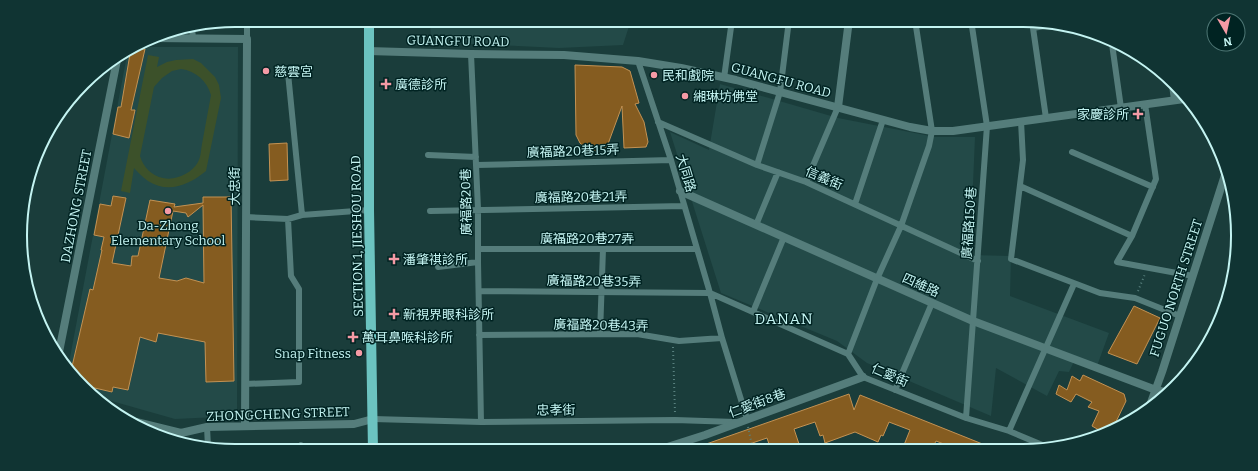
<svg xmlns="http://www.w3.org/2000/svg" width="1258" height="471" font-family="Bitter,'Noto Sans TC',serif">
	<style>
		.built { fill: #234a48 }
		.green { fill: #3c512a; fill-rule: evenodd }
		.building { fill: #855c20; stroke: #c39253; fill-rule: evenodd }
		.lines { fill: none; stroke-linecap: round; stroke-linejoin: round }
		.path { stroke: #58807e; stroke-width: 2; stroke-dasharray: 1 3; stroke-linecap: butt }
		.service { stroke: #557d7b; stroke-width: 6 }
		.minor { stroke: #557d7b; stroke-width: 8 }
		.tertiary { stroke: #557d7b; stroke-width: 8 }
		.primary { stroke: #6cc3c0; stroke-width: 10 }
		.poi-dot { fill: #f49aa5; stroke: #002322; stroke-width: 1.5 }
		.labels { text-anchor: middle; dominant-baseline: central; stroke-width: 3; stroke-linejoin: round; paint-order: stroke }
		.street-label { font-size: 13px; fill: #c4f4f2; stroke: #002322 }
		.poi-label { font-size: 13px; fill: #c4f4f2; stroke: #002322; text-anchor: start }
		.quarter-label { font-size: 15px; letter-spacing: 1px; fill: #c4f4f2; stroke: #002322 }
		.rim { fill: none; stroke: #c4f4f2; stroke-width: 2 }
	</style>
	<rect width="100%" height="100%" fill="#1a3d3b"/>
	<!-- built -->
	<path class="built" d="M 430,20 L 631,20 L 623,45 L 559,48 L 431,42 Z
		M 140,47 L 238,47 L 237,416 L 175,419 L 94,396 L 68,368 L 127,55 Z
		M 720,84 L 838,118 L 935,137 L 975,137 L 970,255 L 1011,256 L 1010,296 L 1109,333 L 1097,366 L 1076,357 L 1069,372 L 1059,371 L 1047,396 L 996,368 L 991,416 L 867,363 L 837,341 L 721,293 L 670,132 L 709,150 Z"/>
	<!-- green -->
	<path class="green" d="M 148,55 L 159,57 L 157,67 L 167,62 L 176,60 L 193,59 L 201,63 L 215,77 L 219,85 L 221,98 L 206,171 C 189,185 168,194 148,181 C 142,177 138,172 134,168 L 130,193 L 121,191 ZM 181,69 C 196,71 207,81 211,95 C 208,111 205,128 202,144 C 201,149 201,157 198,162 C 192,173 176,181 163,178 C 152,176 143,167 140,156 L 154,87 L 162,78 L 172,71 Z"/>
	<!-- building -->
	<path class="building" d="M 136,49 L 145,49 L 131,110 L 135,110 L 129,138 L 113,134 L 118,107 L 121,107 L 130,54 Z
		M 575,65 L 622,67 L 630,71 L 639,103 L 635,104 L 644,122 L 648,142 L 646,147 L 624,148 L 622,106 L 608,144 L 605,148 L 597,151 L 589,151 L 580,143 L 576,135 Z
		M 287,143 L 288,180 L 270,181 L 269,144 Z
		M 113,196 L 126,198 L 112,263 L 131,266 L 132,256 L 138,256 L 150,200 L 175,204 L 174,207 L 203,203 L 203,197 L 231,197 L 234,381 L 206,382 L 205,342 L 158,333 L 156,342 L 140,337 L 128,390 L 113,387 L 112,392 L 86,386 L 84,385 L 86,381 L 79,379 L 71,371 L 90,289 L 93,290 L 102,250 L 101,250 L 104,237 L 94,235 L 100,204 L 111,206 ZM 203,205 L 204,283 L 186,278 L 177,281 L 159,278 L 173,211 L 186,213 L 188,217 Z
		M 1134,306 L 1160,318 L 1137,364 L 1108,353 Z
		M 1083,375 L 1124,394 L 1126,401 L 1113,428 L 1110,426 L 1107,432 L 1104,433 L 1092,426 L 1099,411 L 1088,407 L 1092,402 L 1076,394 L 1071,402 L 1056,394 L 1059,385 L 1067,390 L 1072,376 L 1080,381 Z
		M 849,394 L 854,410 L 860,395 L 995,449 L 957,449 L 936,441 L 932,449 L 905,449 L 907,446 L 904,445 L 910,430 L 889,422 L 883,436 L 881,435 L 878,442 L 855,432 L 825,443 L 823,435 L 820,436 L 815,422 L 794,429 L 799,444 L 797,444 L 799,450 L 771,450 L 767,438 L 732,450 L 692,450 L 692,449 Z"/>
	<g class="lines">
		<!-- path -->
		<path class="path" d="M 1138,291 L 1145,274
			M 673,347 L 675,413
			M 748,427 L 753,450"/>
		<!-- service -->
		<path class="service" d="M 247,20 L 247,39
			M 712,20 L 731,24
			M 1032,21 L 1046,118
			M 192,27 L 193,39
			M 1033,28 L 1056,24
			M 1112,44 L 1121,108
			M 471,54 L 478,209 L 478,262 L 481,422
			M 638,61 L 671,160 L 710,293 L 722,338 L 747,419
			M 288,73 L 302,215
			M 724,78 L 732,20
			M 1172,85 L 1174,100
			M 1145,104 L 1156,179 L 1132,236 L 1117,262 L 1193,276
			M 1021,121 L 1023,160 L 1011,259 L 1100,293 L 1135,298 L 1180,316
			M 658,122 L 757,165 L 806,182 L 978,261
			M 1072,152 L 1153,187
			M 428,155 L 476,157
			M 477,165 L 671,160
			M 757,165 L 780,92 L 789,20
			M 806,182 L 838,107
			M 1020,186 L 1132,236
			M 855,204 L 883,120
			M 430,211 L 684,206
			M 246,217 L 288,219 L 302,215 L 369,210
			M 756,225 L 778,172
			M 478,249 L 697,249
			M 438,267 L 478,262
			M 479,291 L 710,293 L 848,354 L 863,377 L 966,418 L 1009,431 L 1052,449
			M 753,312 L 784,237
			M 600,334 L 603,249
			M 479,335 L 637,334 L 679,341 L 722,338
			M 848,354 L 877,279 L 901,226 L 929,146 L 932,131 L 915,20
			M 245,384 L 299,382 L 299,289 L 291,276 L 288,219
			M 895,390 L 932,303
			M 966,418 L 987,126 L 971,20
			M 373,419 L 481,422 L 675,420 L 735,422
			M 207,427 L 208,447
			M 1009,431 L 1074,284
			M 177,442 L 181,433
			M 299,451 L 301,445"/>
		<!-- minor -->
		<path class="minor" d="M 154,38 L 247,39 L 245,426
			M 838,107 L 849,20
			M 680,191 L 973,321 L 1156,390 L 1168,393
			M 58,357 L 117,60
			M 1149,408 L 1162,372 L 1225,175
			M 136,422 L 181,433 L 207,427 L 354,424 L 373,419
			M 658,450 L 705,435 L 863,377"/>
		<!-- tertiary -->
		<path class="tertiary" d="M 368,51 L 471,54 L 564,55 L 638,61 L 681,68 L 736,80 L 910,127 L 932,131 L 953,131 L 1184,99"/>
		<!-- primary -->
		<path class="primary" d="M 369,20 L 369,210 L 373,451"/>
	</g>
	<!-- markers -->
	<g class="poi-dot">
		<circle cx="266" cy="71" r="4"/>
		<circle cx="654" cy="75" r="4"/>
		<path d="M384 78h4v4h4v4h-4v4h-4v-4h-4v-4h4z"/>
		<circle cx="685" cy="96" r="4"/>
		<path d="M1136 108h4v4h4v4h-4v4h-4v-4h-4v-4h4z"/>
		<circle cx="168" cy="211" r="4"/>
		<path d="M392 253h4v4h4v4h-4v4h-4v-4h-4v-4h4z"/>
		<path d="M392 308h4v4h4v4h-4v4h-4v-4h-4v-4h4z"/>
		<path d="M351 331h4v4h4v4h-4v4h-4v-4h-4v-4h4z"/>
		<circle cx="359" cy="353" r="4"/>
	</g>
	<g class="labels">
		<!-- street labels -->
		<g class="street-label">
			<text transform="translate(458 41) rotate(1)">GUANGFU ROAD</text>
			<text transform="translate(781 80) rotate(15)">GUANGFU ROAD</text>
			<text transform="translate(573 151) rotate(-2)">廣福路20巷15弄</text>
			<text transform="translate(686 173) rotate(73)">大同路</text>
			<text transform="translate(824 178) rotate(23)">信義街</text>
			<text transform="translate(234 186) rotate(-90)">大忠街</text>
			<text transform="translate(581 197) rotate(-1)">廣福路20巷21弄</text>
			<text transform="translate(466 202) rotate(-91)">廣福路20巷</text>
			<text transform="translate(76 206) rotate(-79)">DAZHONG STREET</text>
			<text transform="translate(969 223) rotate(-86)">廣福路150巷</text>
			<text transform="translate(357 236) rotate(-91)">SECTION 1, JIESHOU ROAD</text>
			<text x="587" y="238">廣福路20巷27弄</text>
			<text transform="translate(594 281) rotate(1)">廣福路20巷35弄</text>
			<text transform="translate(921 285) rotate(24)">四維路</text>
			<text transform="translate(1176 288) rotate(-72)">FUGUO NORTH STREET</text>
			<text transform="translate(601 325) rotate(1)">廣福路20巷43弄</text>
			<text transform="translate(890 375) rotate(23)">仁愛街</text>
			<text transform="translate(757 403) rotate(-20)">仁愛街8巷</text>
			<text transform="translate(556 410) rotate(-1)">忠孝街</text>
			<text transform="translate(278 414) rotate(-2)">ZHONGCHENG STREET</text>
		</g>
		<!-- poi labels -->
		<g class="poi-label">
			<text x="274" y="71">慈雲宮</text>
			<text x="662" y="75">民和戲院</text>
			<text x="395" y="84">廣德診所</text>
			<text x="693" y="96">緗琳坊佛堂</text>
			<text x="1129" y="114" text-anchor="end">家慶診所</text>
			<text x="168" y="225" text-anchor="middle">Da-Zhong<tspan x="168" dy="15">Elementary School</tspan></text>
			<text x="403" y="259">潘肇祺診所</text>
			<text x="403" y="314">新視界眼科診所</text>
			<text x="362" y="337">萬耳鼻喉科診所</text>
			<text x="351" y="353" text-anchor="end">Snap Fitness</text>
		</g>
		<!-- quarter labels -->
		<g class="quarter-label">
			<text x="784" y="319">DANAN</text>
		</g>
	</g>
	<!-- crop -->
	<path d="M0 0H1258V471H0ZM235 27H1023A208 208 0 0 1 1231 235V236A208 208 0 0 1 1023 444H235A208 208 0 0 1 27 236V235A208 208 0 0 1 235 27Z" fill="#103433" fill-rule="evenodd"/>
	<path class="rim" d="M235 27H1023A208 208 0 0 1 1231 235V236A208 208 0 0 1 1023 444H235A208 208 0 0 1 27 236V235A208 208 0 0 1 235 27Z"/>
	<!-- north arrow -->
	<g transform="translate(1226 32) rotate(171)"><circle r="19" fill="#002322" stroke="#4e7775"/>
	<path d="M0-3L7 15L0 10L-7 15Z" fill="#f49aa5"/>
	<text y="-6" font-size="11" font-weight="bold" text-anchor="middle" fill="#c4f4f2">N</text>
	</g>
</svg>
